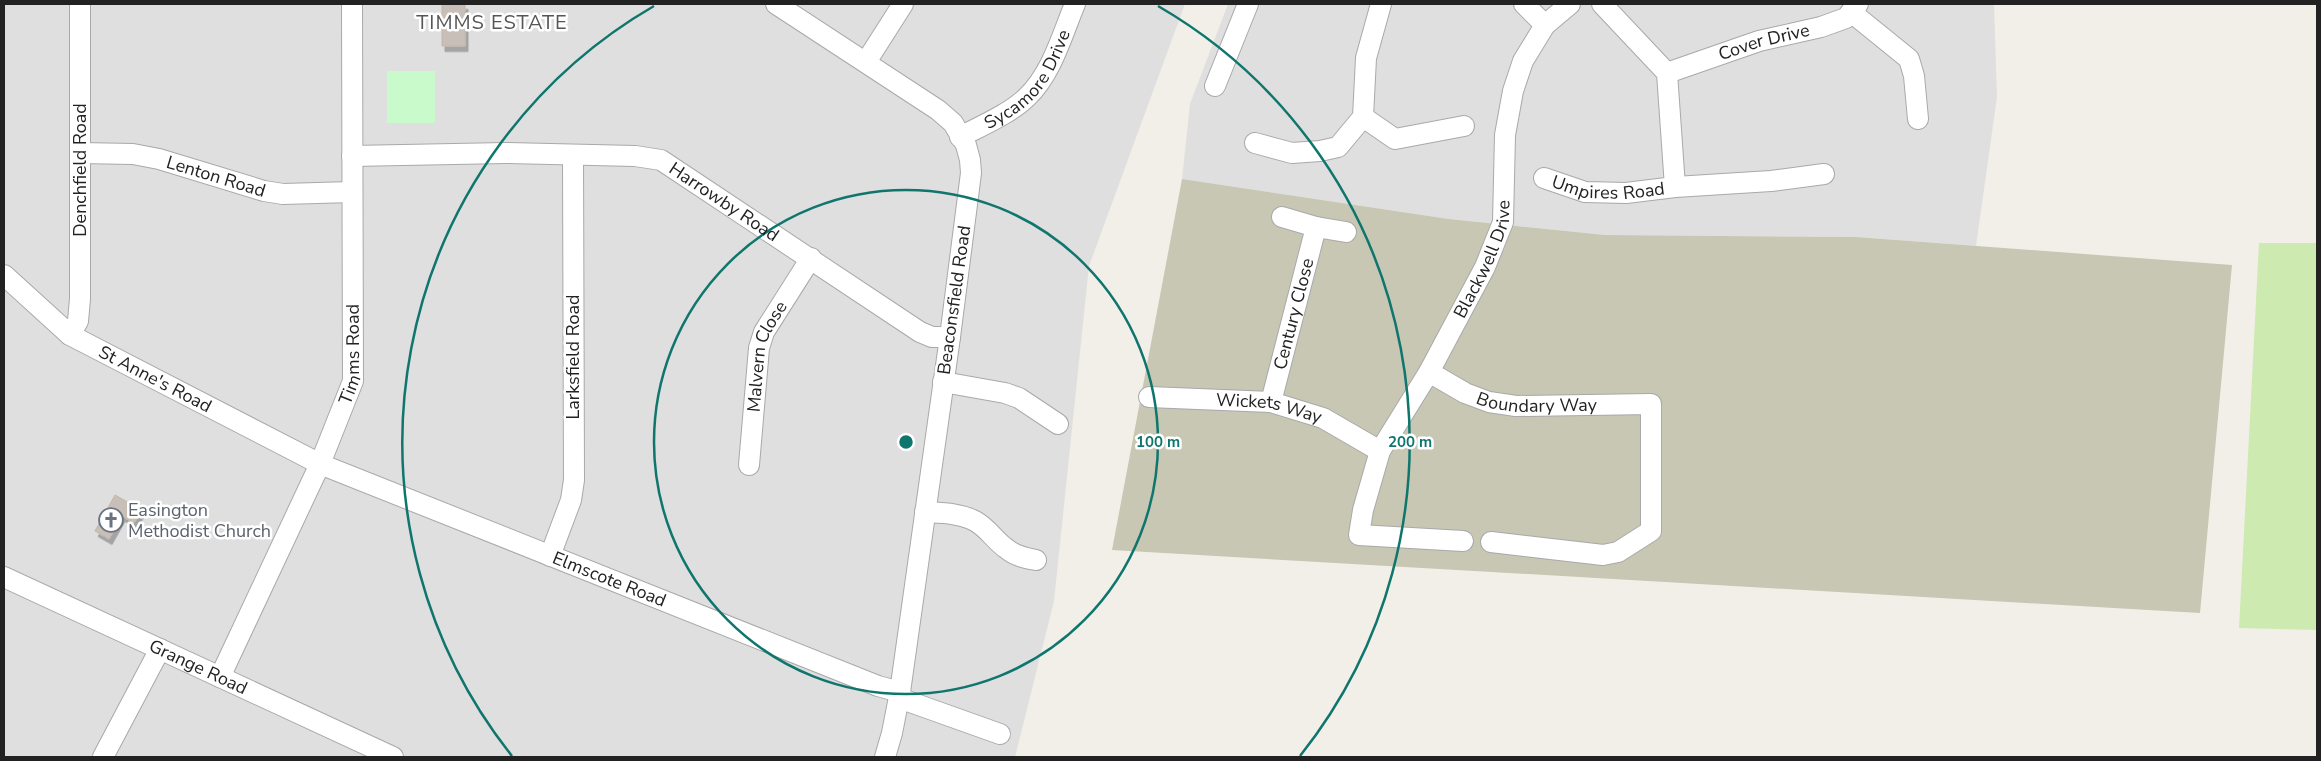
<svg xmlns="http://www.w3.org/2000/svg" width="2321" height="761" font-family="'Nunito Sans',sans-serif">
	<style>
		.residential { fill: #e0dfdf }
		.construction { fill: #c7c7b4 }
		.grass { fill: #cdebb0 }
		.park { fill: #c8facc }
		.building { fill: #c7bfb8; stroke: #c4b6ab; filter: url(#shadow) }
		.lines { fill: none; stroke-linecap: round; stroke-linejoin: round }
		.street-casing { stroke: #a9a9a9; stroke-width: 22 }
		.street { stroke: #fff; stroke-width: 20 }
		.ring { fill: none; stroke: #0f766e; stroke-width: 2.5 }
		.labels { text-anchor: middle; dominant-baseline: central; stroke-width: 5; stroke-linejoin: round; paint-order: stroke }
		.street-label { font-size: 18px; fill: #222; stroke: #fff }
		.worship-label { font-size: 18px; fill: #5b616d; stroke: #fff; text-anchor: start }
		.quarter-label { font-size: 20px; letter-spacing: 1px; fill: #555; stroke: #fff }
		.centre { fill: #0f766e; stroke: #fff; stroke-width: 2.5 }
		.ring-label { font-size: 15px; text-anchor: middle; font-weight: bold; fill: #0f766e; stroke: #fff; stroke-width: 5; stroke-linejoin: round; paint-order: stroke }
	</style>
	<defs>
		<filter id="shadow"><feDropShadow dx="3" dy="5.5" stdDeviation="0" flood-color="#0004"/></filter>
	</defs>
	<rect width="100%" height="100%" fill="#f2efe9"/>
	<!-- residential -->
	<path class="residential" d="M 4,4 L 1185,4 L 1089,266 L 1054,601 L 1015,757 L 4,757 Z
		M 1228,4 L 1994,4 L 1997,97 L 1976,246 L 1856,237 L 1605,235 L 1449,219 L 1182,179 L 1190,104 Z"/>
	<!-- construction -->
	<path class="construction" d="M 1182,179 L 1449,219 L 1605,235 L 1856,237 L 2232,265 L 2200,613 L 1112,550 Z"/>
	<!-- grass -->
	<path class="grass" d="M 2259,243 L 2317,243 L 2317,630 L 2239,628 Z"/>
	<!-- park -->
	<path class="park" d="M 387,71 L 435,71 L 435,123 L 387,123 Z"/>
	<!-- building -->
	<path class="building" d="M 442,4 L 465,4 L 465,46 L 442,46 Z
		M 115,495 L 142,510 L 134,523 L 122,516 L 109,539 L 95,531 Z"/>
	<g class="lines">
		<!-- street casing -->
		<g class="street-casing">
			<g id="street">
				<path d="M 776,4 L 938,110 L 953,123 L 966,145 L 970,160 L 971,173 L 950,337 L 900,692 L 892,733 L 885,757"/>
				<path d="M 1524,4 L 1545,25"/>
				<path d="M 1851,12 L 1909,59 L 1914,76 L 1918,119"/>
				<path d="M 866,62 L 903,4"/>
				<path id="s1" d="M 1667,73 L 1759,41 L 1821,27 L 1846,18 L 1858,4"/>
				<path d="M 1215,86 L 1248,4"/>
				<path d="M 1363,117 L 1395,139 L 1464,126"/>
				<path id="s2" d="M 960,137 C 981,126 1011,113 1027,97 C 1052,73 1062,35 1075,4"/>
				<path d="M 1255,143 L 1292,153 L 1320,151 L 1338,147 L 1363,117 L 1366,58 L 1381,4"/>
				<path id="s3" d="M 80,153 L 133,154 L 159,159 L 264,191 L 283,194 L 352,192"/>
				<path id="s4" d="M 352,156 L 505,153 L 635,156 L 661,160 L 920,332 L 932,337 L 950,337"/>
				<path id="s5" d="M 1544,178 L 1585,192 L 1626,193 L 1675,187 L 1667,73 L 1602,4"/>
				<path d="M 1675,187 L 1771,181 L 1824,174"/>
				<path d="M 1282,217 L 1316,227 L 1346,232"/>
				<path id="s6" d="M 4,275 L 70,335 L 320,464 L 878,686 L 900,692"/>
				<path d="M 70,335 L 78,321 L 80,299 L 80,4"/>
				<path id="s7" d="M 1429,372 L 1465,393 L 1489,402 L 1516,406 L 1651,404 L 1651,531 L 1618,552 L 1603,555 L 1491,542"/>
				<path d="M 943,382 L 1005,393 L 1019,398 L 1058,424"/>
				<path id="s8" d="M 1149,397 L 1271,402 L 1323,418 L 1380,451"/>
				<path id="s9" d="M 1271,402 L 1316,227"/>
				<path id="s10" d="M 749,465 L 759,348 L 764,332 L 811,258"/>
				<path d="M 925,512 C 942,513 960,513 975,521 C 988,528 995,541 1007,549 C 1015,556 1026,558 1036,560"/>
				<path id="s11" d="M 1463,541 L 1359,535 L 1363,510 L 1380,451 L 1429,372 L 1485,267 L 1503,222 L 1505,135 L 1513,91 L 1523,61 L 1545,25 L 1570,4"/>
				<path d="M 550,556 L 571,500 L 574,480 L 573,155"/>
				<path id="s12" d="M 4,577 L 393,757"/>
				<path id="s13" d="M 220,677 L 320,464 L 353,381 L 352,4"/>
				<path d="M 899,698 L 1000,734"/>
				<path d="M 103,757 L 160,649"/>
			</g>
		</g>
		<!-- street -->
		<use href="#street" class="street"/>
	</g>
	<!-- distance rings -->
	<g class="ring">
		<circle cx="906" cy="442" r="252"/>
		<path d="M512 756A504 504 0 0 1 654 6M1158 6A504 504 0 0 1 1300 756"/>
	</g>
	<!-- icons -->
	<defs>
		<g id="church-ring" transform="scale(1.25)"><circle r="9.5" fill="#fff" stroke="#6b7280" stroke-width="1.5"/><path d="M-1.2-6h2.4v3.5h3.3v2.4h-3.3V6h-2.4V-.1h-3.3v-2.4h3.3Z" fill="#6b7280"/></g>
	</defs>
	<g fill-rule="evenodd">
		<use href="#church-ring" x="111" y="520"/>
	</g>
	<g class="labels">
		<!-- street labels -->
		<g class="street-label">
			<text stroke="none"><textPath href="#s1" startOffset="102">Cover Drive</textPath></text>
			<text stroke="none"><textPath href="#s2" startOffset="92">Sycamore Drive</textPath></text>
			<text transform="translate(80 170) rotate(-90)">Denchfield Road</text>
			<text stroke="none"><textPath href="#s3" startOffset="139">Lenton Road</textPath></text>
			<text stroke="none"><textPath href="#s5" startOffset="66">Umpires Road</textPath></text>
			<text stroke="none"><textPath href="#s4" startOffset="385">Harrowby Road</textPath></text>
			<text stroke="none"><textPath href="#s11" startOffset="410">Blackwell Drive</textPath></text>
			<text transform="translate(954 300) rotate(-82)">Beaconsfield Road</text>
			<text stroke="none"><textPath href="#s9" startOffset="91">Century Close</textPath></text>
			<text stroke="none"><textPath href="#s13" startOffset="351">Timms Road</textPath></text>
			<text transform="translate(573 357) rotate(-90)">Larksfield Road</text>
			<text stroke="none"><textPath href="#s10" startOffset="111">Malvern Close</textPath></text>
			<text stroke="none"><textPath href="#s6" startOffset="185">St Anne's Road</textPath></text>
			<text stroke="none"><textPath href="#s7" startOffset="115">Boundary Way</textPath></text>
			<text stroke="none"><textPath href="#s8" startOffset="121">Wickets Way</textPath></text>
			<text stroke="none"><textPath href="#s6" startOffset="682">Elmscote Road</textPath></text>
			<text stroke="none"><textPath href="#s12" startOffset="214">Grange Road</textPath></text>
		</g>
		<!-- worship labels -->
		<g class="worship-label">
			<text x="128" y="510">Easington<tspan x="128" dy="21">Methodist Church</tspan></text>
		</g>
		<!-- quarter labels -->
		<g class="quarter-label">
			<text x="492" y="22">TIMMS ESTATE</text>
		</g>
	</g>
	<circle cx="906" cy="442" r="8" class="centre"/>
	<g class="ring-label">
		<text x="1158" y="447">100 m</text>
		<text x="1410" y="447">200 m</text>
	</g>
	<!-- border -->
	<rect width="2321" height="761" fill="none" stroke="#222222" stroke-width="10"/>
</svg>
